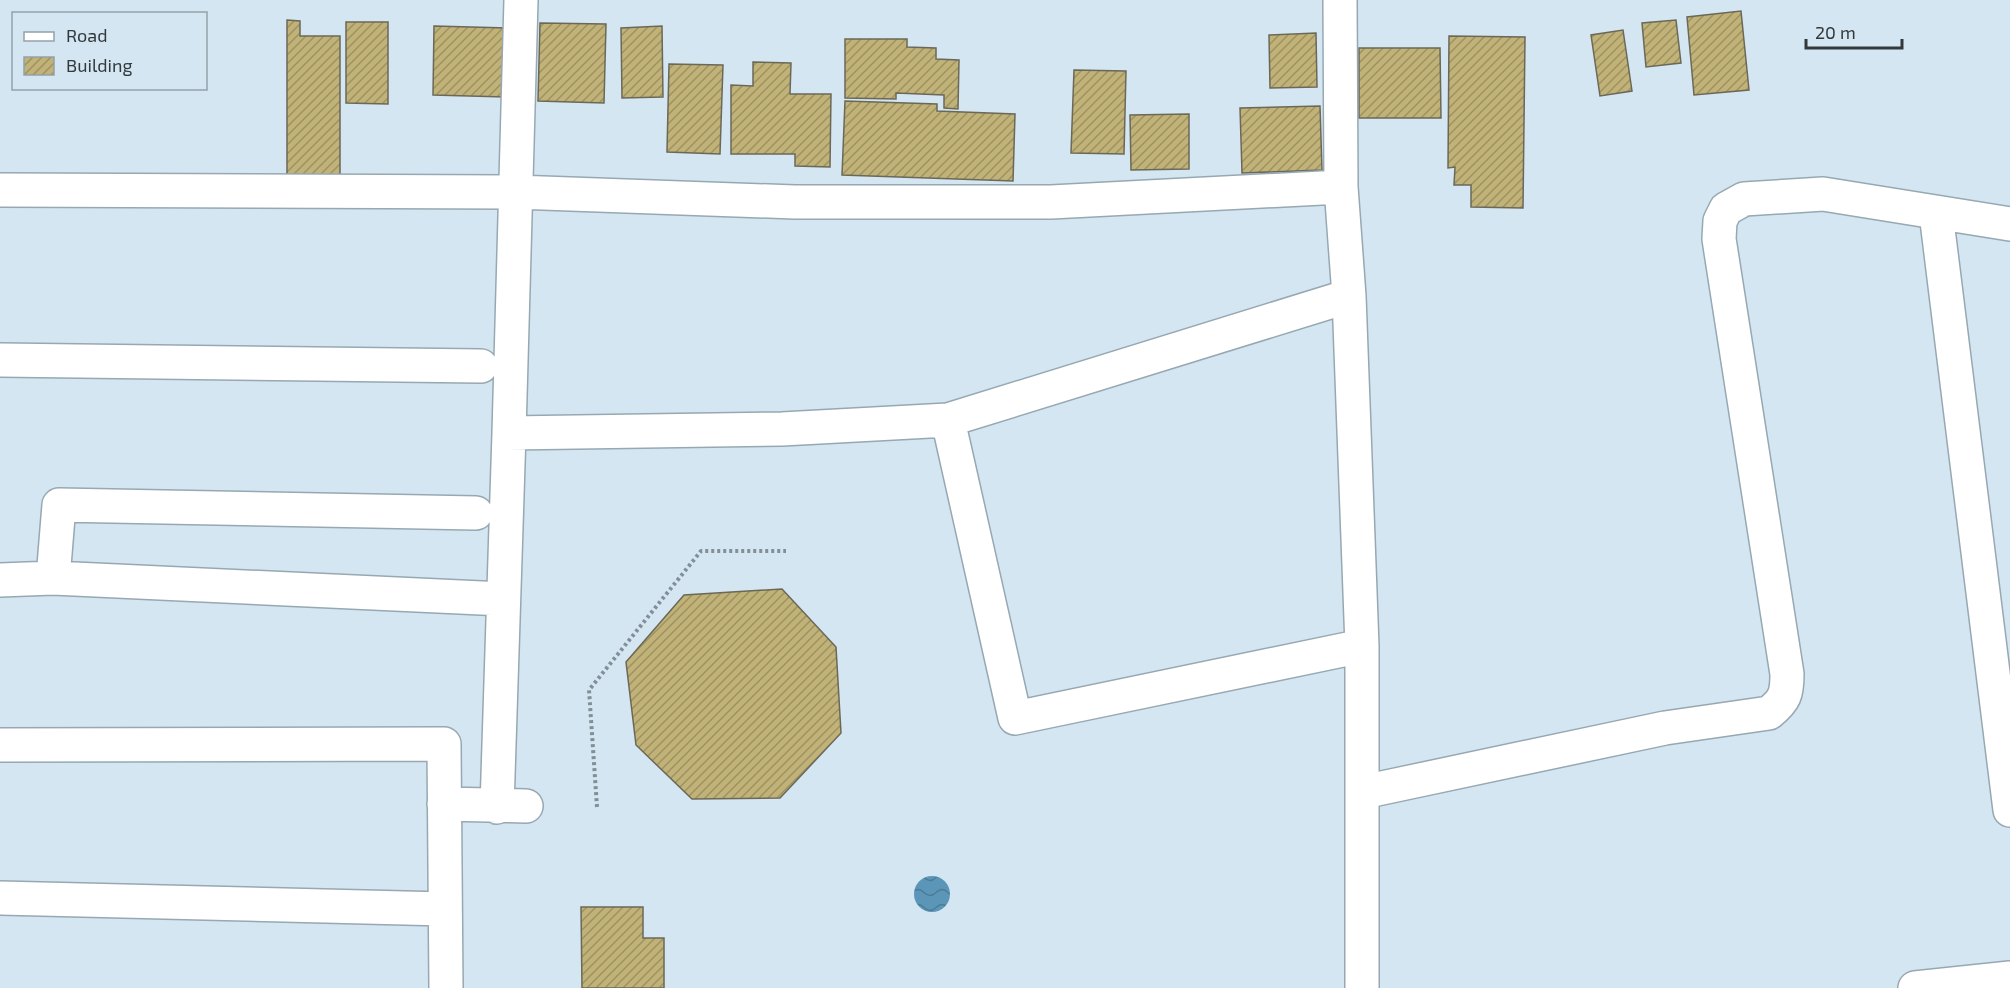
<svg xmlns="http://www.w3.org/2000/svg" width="2010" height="988" font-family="'Exo 2',sans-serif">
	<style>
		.water { fill: url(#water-waves) }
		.building { fill: url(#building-hatch); stroke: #6b6858; stroke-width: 1.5 }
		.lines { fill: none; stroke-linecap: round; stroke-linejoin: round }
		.minor-casing { stroke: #97a8b2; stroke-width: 36 }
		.path { stroke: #838f97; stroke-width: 4; stroke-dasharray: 3 3; stroke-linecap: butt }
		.minor { stroke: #fff; stroke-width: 33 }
	</style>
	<defs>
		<pattern id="water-waves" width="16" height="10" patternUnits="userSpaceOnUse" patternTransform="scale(1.5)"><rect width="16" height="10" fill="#5b96b8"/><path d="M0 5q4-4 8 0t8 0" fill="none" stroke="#4c7b97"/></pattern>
		<pattern id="building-hatch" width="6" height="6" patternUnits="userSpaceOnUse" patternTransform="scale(1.5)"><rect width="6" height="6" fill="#c1b277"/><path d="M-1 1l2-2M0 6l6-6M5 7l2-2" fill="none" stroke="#9d9263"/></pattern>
	</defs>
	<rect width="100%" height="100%" fill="#d4e6f1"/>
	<!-- water -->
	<path class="water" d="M914 894a18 18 0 1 1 36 0a18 18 0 1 1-36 0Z"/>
	<!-- building -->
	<path class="building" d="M 1741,11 L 1749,90 L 1694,95 L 1687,17 Z
		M 287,20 L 300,21 L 300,36 L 340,36 L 340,176 L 287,177 Z
		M 1676,20 L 1681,63 L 1646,67 L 1642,23 Z
		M 346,22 L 388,22 L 388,104 L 346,103 Z
		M 540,23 L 606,24 L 604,103 L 538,101 Z
		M 434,26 L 507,28 L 505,97 L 433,95 Z
		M 662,26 L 663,97 L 622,98 L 621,28 Z
		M 1623,30 L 1632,91 L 1600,96 L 1591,35 Z
		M 1316,33 L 1317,87 L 1270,88 L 1269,35 Z
		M 1449,36 L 1525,37 L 1523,208 L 1471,207 L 1471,185 L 1454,185 L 1455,167 L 1448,168 Z
		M 845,39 L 907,39 L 907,47 L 936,48 L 936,59 L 959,60 L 958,109 L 944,108 L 944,95 L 896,93 L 896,99 L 845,98 Z
		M 1359,48 L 1440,48 L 1441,118 L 1359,118 Z
		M 753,62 L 791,63 L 790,94 L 831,94 L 830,167 L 795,166 L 795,154 L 731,154 L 731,85 L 753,86 Z
		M 669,64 L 723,65 L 720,154 L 667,152 Z
		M 1074,70 L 1126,71 L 1124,154 L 1071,153 Z
		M 845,101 L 937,104 L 937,111 L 1015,114 L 1013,181 L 842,175 Z
		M 1320,106 L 1322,170 L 1242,173 L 1240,108 Z
		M 1189,114 L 1189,169 L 1131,170 L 1130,115 Z
		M 782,589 L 836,647 L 841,733 L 780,798 L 692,799 L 636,745 L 626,662 L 684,595 Z
		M 581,907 L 643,907 L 643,938 L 664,938 L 664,988 L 582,988 Z"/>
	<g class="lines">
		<!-- minor casing -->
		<g class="minor-casing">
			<path id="minor" d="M 1340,0 L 1341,187 L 1349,296 L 1362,646 L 1362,988
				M 0,190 L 515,192 L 795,202 L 1051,202 L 1341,187
				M 1936,213 L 2010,810
				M 0,360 L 481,366
				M 948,420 L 1015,718 L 1362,646
				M 509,433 L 782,429 L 948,420 L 1349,296
				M 53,578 L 59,505 L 476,513
				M 0,580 L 53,578 L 503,599
				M 0,745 L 444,744 L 446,988
				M 1363,792 L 1665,728 L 1769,713 C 1785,700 1787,694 1787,674 L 1719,239 L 1720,221 L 1726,209 L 1744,199 L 1823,194 L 2010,224
				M 444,804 L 526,806
				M 497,807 L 509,433 L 521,0
				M 0,898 L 445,909
				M 1915,988 L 2010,978"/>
		</g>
		<!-- path -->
		<path class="path" d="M 597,807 L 589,690 L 701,551 L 786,551"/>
		<!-- minor -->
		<use href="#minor" class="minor"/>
	</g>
	<!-- legend -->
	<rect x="12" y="12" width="195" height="78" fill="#d4e6f1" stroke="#93a1a9" stroke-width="1.5"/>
	<rect x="24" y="32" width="30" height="9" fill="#ffffff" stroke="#93a1a9" stroke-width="1.5"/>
	<text x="66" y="42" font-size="18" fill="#32393d">Road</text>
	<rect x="24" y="57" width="30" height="18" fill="url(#building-hatch)" stroke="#93a1a9" stroke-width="1.5"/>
	<text x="66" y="72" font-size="18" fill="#32393d">Building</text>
	<!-- scale -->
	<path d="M1806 39v9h96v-9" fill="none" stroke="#32393d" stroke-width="3"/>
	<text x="1815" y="39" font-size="18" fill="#32393d" stroke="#d4e6f1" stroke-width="4.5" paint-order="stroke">20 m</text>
</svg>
